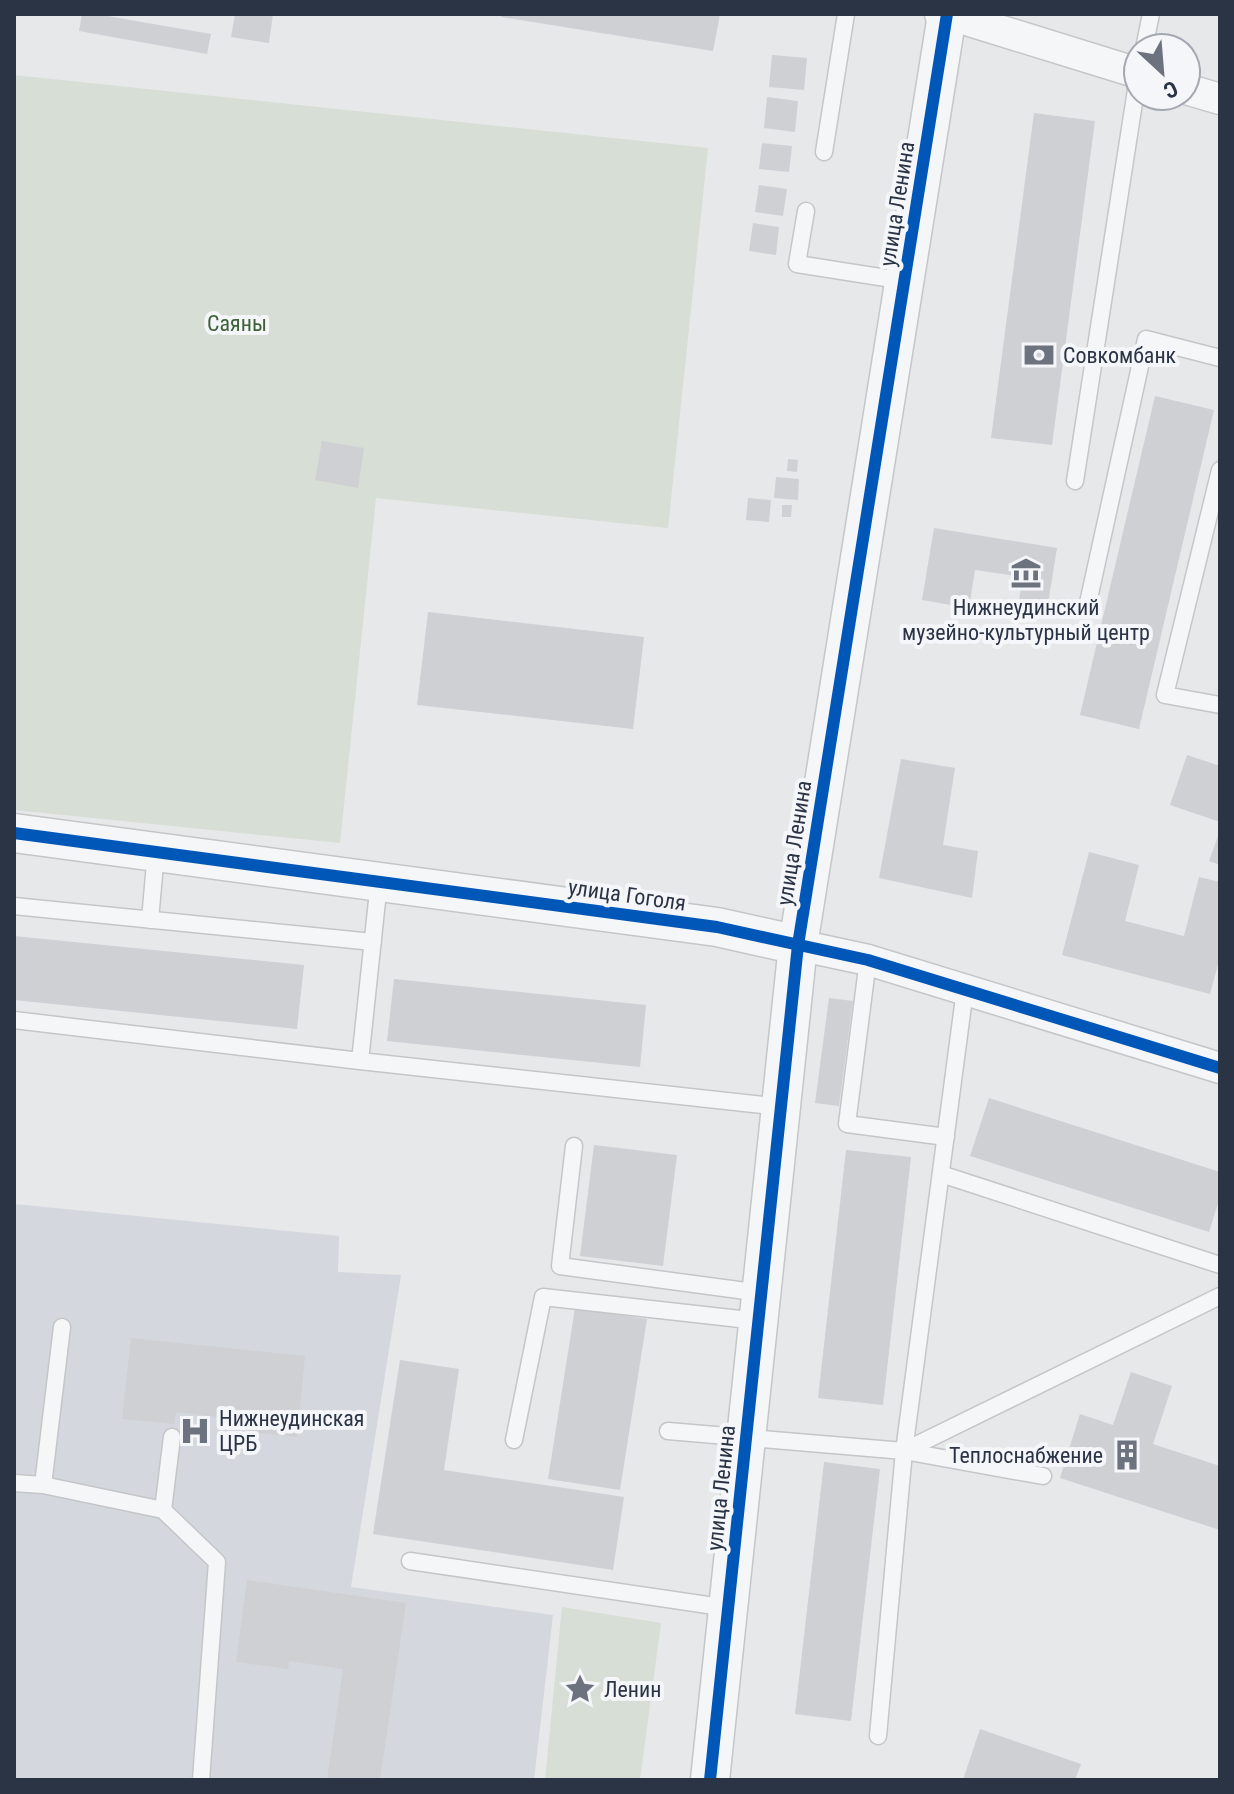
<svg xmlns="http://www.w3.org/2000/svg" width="1234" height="1794" font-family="'Roboto Condensed',sans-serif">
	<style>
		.built { fill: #d4d7dd }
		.green { fill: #d6ded6 }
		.building { fill: #ced0d3 }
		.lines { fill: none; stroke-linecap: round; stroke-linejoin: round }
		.service-casing { stroke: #c4c6c8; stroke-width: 19 }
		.minor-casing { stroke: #c4c6c8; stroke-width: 33 }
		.tertiary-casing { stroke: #c4c6c8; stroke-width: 41 }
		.service { stroke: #f5f6f7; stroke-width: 16 }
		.minor { stroke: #f5f6f7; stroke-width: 30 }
		.tertiary { stroke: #f5f6f7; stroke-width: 38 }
		.cycleway-casing { stroke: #f4f6f9; stroke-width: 17 }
		.cycleway { stroke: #0057b8; stroke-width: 12 }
		.labels { text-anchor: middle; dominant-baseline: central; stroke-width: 8; stroke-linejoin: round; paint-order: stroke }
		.street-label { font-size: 22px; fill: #2b3445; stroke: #f4f6f9 }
		.park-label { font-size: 22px; fill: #3f6138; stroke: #f4f6f9 }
		.poi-label { font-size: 22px; fill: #2b3445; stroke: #f4f6f9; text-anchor: start }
	</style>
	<rect width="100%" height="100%" fill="#e6e8ea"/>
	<!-- built -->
	<path class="built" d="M 14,1204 L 339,1236 L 338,1272 L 401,1275 L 351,1587 L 553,1615 L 534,1780 L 14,1780 Z"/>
	<!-- green -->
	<path class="green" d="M 14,75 L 708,148 L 668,528 L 376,498 L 340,843 L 14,810 Z
		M 562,1607 L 661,1623 L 640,1780 L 545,1780 Z"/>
	<!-- building -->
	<path class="building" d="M 82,14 L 96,14 L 211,34 L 207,54 L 79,31 Z
		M 235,14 L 273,14 L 269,43 L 231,37 Z
		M 501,14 L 720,14 L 713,51 L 501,17 Z
		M 772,55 L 807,58 L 804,90 L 769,87 Z
		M 767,97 L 798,101 L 795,132 L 764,128 Z
		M 1034,113 L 1095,121 L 1052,445 L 991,438 Z
		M 762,143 L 792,146 L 789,172 L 759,169 Z
		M 759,185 L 787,189 L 783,216 L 755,212 Z
		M 753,223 L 779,227 L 776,255 L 749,251 Z
		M 1155,396 L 1214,410 L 1139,729 L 1080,715 Z
		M 322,441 L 364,448 L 358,488 L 315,480 Z
		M 788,459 L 798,460 L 797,472 L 787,471 Z
		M 776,477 L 799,479 L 798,500 L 774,498 Z
		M 748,498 L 771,500 L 769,522 L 746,520 Z
		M 782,505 L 792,505 L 791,517 L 782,517 Z
		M 934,528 L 1057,548 L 1046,616 L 1017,611 L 1023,577 L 975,570 L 969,608 L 922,600 Z
		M 428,612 L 644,637 L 633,729 L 417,705 Z
		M 1187,755 L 1220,766 L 1220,822 L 1170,805 Z
		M 901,759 L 955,768 L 943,845 L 978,851 L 972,898 L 879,878 Z
		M 1220,831 L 1220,865 L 1209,861 Z
		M 1089,852 L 1139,865 L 1125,921 L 1184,936 L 1199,877 L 1220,882 L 1220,957 L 1210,994 L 1062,955 Z
		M 14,936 L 304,965 L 297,1029 L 14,1000 Z
		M 394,979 L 646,1005 L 640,1067 L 387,1041 Z
		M 829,998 L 853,1001 L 839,1106 L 815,1103 Z
		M 989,1098 L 1220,1172 L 1220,1197 L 1209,1232 L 970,1156 Z
		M 594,1145 L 677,1155 L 663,1266 L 580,1256 Z
		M 846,1150 L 911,1157 L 883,1405 L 818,1398 Z
		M 575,1308 L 647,1319 L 620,1490 L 548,1479 Z
		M 131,1338 L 305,1356 L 297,1437 L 249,1432 L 250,1421 L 176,1412 L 174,1424 L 122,1419 Z
		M 400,1360 L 459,1369 L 444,1470 L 624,1497 L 613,1570 L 373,1534 Z
		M 1131,1372 L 1172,1386 L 1153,1444 L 1220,1466 L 1220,1530 L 1060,1478 L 1080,1414 L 1113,1425 Z
		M 824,1462 L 880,1469 L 851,1721 L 795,1714 Z
		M 247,1580 L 406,1603 L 380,1780 L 327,1780 L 343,1669 L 289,1661 L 288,1669 L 236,1662 Z
		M 980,1729 L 1081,1764 L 1075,1780 L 963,1780 Z"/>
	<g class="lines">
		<!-- service casing -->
		<g class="service-casing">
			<path id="service" d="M 1144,48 L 1151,14
				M 824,152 L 846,14
				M 806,211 L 797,264 L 905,281
				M 1220,470 L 1165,695 L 1220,705
				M 1075,481 L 1138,77
				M 1088,603 L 1146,339 L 1220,358
				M 14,906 L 373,942
				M 150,920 L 156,852
				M 868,960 L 847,1124 L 946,1137
				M 14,1020 L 360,1061 L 379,882
				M 360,1061 L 781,1107
				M 574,1146 L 560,1266 L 761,1293
				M 941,1174 L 1220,1265
				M 62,1327 L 43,1485 L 163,1510 L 217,1562 L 201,1780
				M 668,1431 L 904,1451 L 965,990
				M 514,1440 L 543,1297 L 758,1321
				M 904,1451 L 1220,1296
				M 904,1451 L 1043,1476
				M 14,1483 L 43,1485
				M 163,1510 L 172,1437
				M 410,1561 L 728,1608
				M 878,1736 L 904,1451"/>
		</g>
		<!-- minor casing -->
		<g class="minor-casing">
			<path id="minor" d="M 947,14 L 1138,73
				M 1186,89 L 1220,99
				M 798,945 L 868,960 L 1220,1068"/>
		</g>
		<!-- tertiary casing -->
		<g class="tertiary-casing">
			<path id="tertiary" d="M 14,833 L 717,927 L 798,945
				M 710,1780 L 798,945 L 947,15 L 944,14"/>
		</g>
		<!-- service -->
		<use href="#service" class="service"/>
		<!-- minor -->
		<use href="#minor" class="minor"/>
		<!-- tertiary -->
		<use href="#tertiary" class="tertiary"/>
		<!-- cycleway casing -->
		<g class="cycleway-casing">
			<path id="cycleway" d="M 14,833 L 717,927 L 868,960 L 1220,1068
				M 710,1780 L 798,945 L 947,14"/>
		</g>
		<!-- cycleway -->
		<use href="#cycleway" class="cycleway"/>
	</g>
	<!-- icons -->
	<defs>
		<g id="bank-bare" transform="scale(2.4)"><path d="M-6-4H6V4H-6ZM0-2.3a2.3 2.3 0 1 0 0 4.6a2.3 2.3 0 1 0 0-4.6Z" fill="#6c737f" stroke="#f4f6f9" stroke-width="2.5" paint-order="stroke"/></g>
		<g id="museum-bare" transform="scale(2.4)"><path d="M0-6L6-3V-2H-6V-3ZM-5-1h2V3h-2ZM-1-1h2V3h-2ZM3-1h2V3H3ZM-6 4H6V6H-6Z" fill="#6c737f" stroke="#f4f6f9" stroke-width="2.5" paint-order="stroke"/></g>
		<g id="hospital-bare" transform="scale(2.4)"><path d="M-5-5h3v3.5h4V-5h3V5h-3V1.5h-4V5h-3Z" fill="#6c737f" stroke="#f4f6f9" stroke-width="2.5" paint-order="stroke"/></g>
		<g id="building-bare" transform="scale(2.4)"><path d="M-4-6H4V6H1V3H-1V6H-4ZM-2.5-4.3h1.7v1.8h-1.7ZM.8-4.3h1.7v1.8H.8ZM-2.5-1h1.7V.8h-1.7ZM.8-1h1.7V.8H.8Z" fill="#6c737f" stroke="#f4f6f9" stroke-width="2.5" paint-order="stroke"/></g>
		<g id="sight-bare" transform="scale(2.4)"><path d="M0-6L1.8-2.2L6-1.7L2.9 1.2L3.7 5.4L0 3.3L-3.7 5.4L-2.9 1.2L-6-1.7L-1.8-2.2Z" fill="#6c737f" stroke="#f4f6f9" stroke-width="2.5" paint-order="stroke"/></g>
	</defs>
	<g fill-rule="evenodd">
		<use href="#bank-bare" x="1039" y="355"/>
		<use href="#museum-bare" x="1026" y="573"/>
		<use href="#hospital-bare" x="195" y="1431"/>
		<use href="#building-bare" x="1127" y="1455"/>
		<use href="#sight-bare" x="580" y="1689"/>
	</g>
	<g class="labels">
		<!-- street labels -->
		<g class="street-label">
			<text transform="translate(897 204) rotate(-81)">улица Ленина</text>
			<text transform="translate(794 843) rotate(-81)">улица Ленина</text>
			<text transform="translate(627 895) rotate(8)">улица Гоголя</text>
			<text transform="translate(721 1488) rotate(-84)">улица Ленина</text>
		</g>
		<!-- park labels -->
		<g class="park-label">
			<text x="237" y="323">Саяны</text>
		</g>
		<!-- poi labels -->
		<g class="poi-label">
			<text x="1063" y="355">Совкомбанк</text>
			<text x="1026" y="607" text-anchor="middle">Нижнеудинский<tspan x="1026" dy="25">музейно-культурный центр</tspan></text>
			<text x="219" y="1418">Нижнеудинская<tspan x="219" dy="25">ЦРБ</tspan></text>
			<text x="1103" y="1455" text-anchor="end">Теплоснабжение</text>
			<text x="604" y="1689">Ленин</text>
		</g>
	</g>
	<!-- border -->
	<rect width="1234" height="1794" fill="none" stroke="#2b3445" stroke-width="32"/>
	<!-- north arrow -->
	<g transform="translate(1162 72) rotate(154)"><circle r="38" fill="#f4f6f9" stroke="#a4a8b1" stroke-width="2"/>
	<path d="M0-6L14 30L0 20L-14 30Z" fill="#6c737f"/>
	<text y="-12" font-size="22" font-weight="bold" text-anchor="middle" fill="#2b3445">С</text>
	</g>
</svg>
